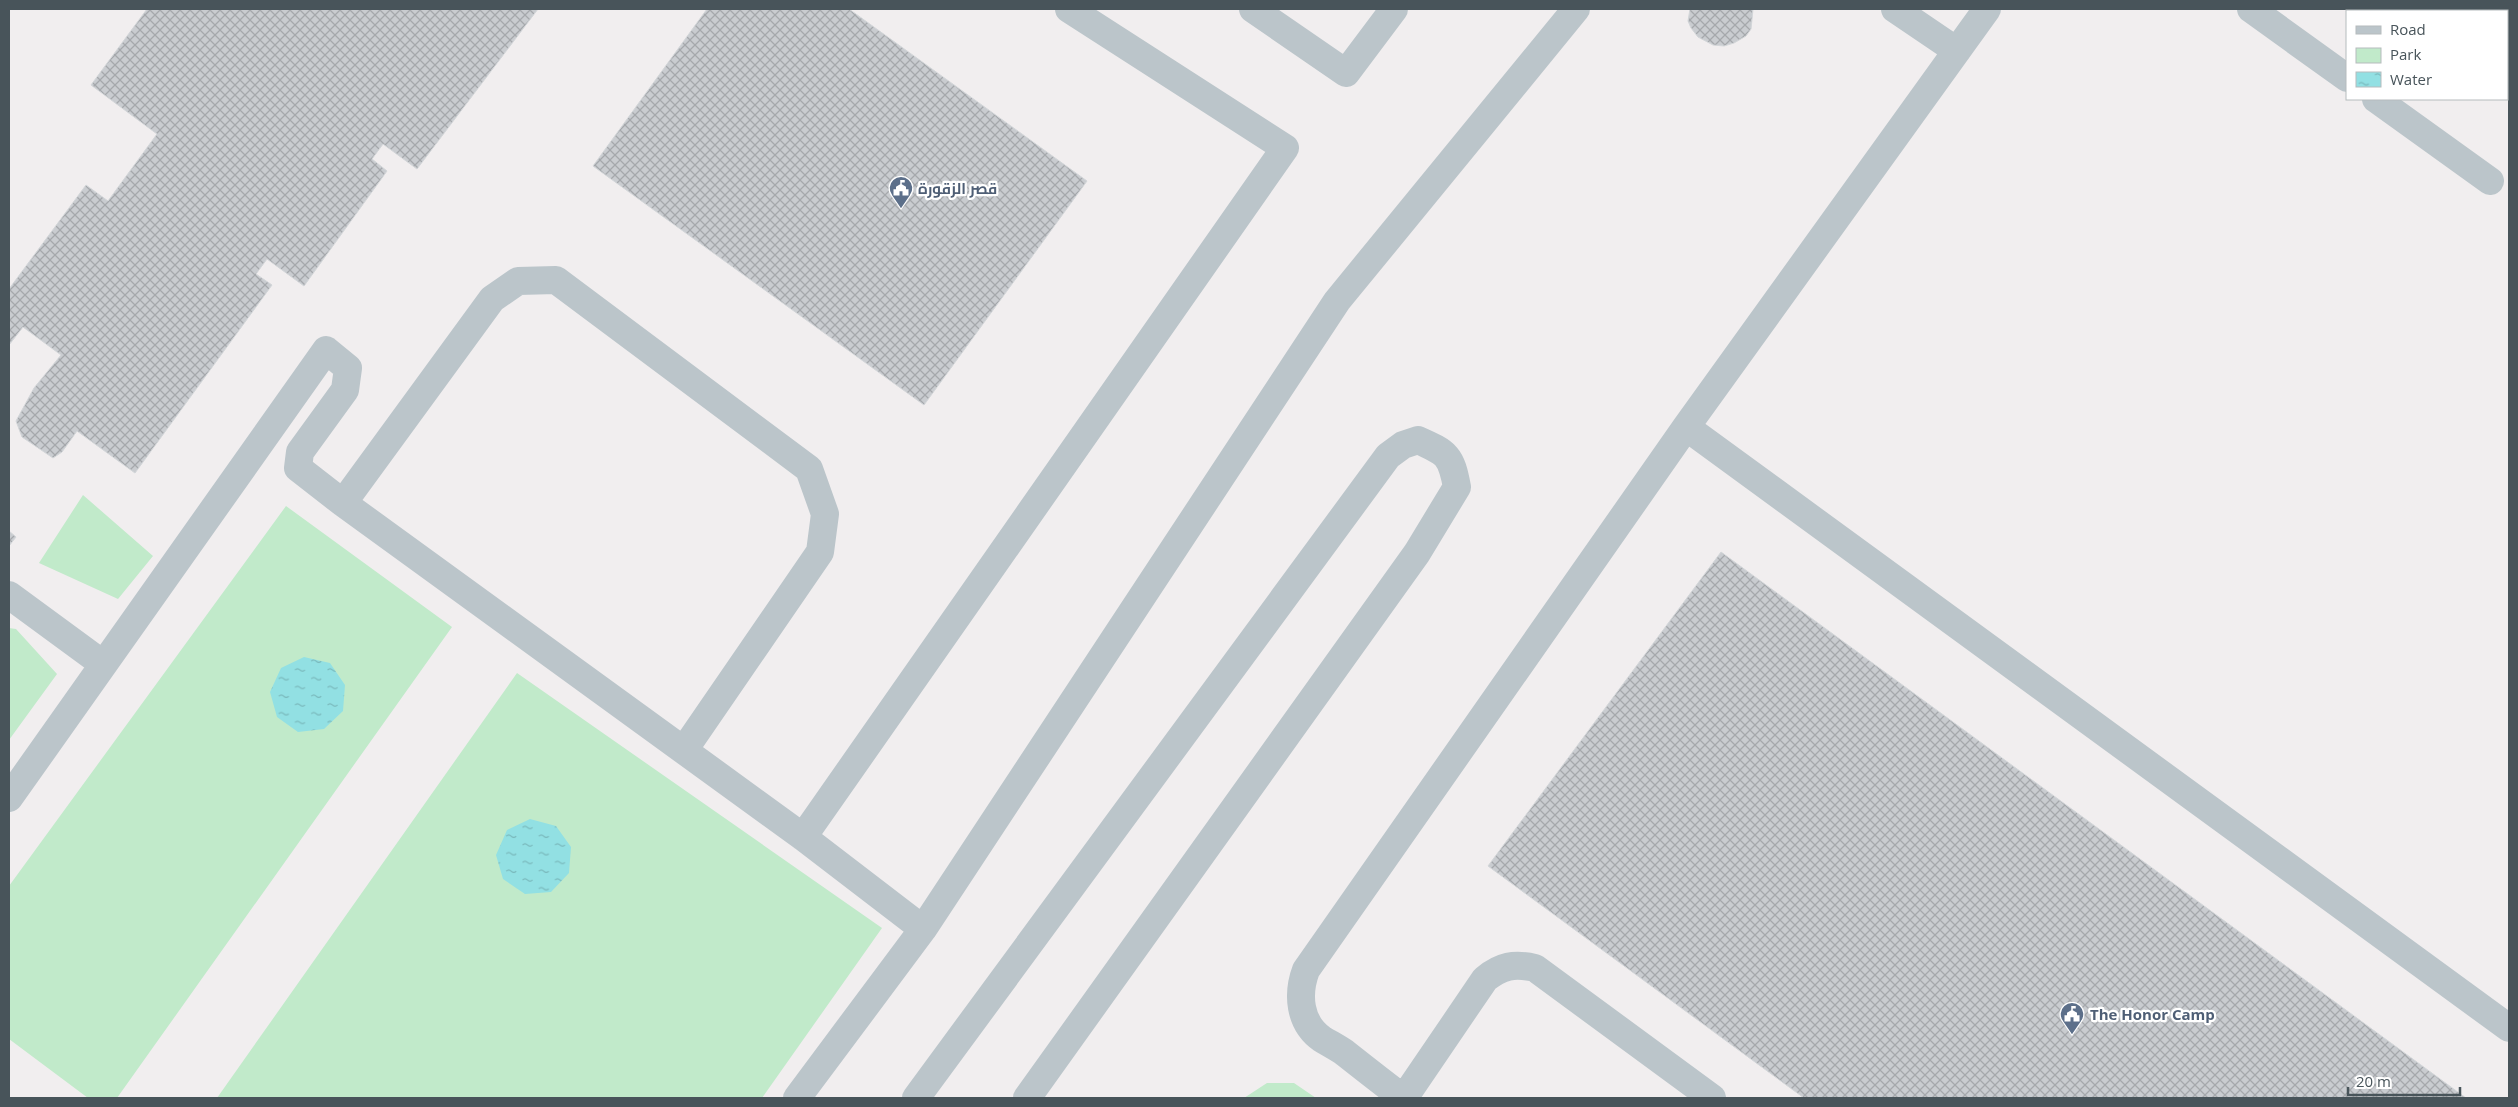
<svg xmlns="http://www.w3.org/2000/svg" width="2518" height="1107" font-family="'Open Sans',Cairo,sans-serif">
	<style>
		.green { fill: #c1eaca }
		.water { fill: url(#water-ripples) }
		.building { fill: url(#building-cross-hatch); stroke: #d3d6d9 }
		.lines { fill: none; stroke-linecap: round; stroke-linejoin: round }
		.minor { stroke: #bbc5ca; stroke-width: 28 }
		.labels { text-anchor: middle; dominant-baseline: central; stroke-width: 4.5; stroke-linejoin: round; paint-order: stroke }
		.service-label { font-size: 15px; font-weight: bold; fill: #4e5e75; stroke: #fff; text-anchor: start }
	</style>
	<defs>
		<pattern id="water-ripples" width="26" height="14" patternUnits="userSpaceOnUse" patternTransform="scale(1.25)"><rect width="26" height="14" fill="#92e0e3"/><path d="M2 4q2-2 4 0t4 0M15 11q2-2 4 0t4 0" fill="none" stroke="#79b8bb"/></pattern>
		<pattern id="building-cross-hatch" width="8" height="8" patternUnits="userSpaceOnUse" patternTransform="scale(1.25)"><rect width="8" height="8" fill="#c9ccd0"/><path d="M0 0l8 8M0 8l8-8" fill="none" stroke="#a5a8ac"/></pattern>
	</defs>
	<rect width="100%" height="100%" fill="#f1eeef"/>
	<!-- green -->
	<path class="green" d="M 83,495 L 153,556 L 118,599 L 39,563 Z
		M 286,506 L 452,627 L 117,1098 L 88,1098 L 9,1039 L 9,886 Z
		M 9,628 L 16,629 L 57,674 L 9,740 Z
		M 517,673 L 882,928 L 762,1098 L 217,1098 Z
		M 1267,1083 L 1294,1083 L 1316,1098 L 1244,1098 Z"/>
	<!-- water -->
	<path class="water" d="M 304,657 L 330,663 L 345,685 L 343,711 L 324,729 L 298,732 L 277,717 L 270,692 L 281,668 Z
		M 530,819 L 556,826 L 571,847 L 569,873 L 551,892 L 525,894 L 503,879 L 496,855 L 507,830 Z"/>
	<!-- building -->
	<path class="building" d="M 147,9 L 538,9 L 417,169 L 383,144 L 372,159 L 387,171 L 304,286 L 267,259 L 256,274 L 272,285 L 135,473 L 77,431 L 62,452 L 53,458 L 22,437 L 16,421 L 34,388 L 61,355 L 23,327 L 9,345 L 9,289 L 86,185 L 108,201 L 157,134 L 91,85 Z
		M 707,9 L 849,9 L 1087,181 L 924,405 L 593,166 Z
		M 1690,9 L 1753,9 L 1751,29 L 1746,36 L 1734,43 L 1724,46 L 1713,45 L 1698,37 L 1691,28 L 1688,21 Z
		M 9,531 L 16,537 L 9,546 Z
		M 1721,552 L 2466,1098 L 1804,1098 L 1488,866 Z"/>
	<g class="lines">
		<!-- minor -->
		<path class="minor" d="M 1253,9 L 1346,73 L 1394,9
			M 1895,9 L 1957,51
			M 2251,9 L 2347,78
			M 2376,99 L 2490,181
			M 1686,427 L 2509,1028
			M 343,503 L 492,299 L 518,281 L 556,280 L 809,469 L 825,514 L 820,552 L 684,750
			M 9,595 L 103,664
			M 9,798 L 326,350 L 348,368 L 345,390 L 300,452 L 298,468 L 343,503 L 803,837 L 923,929
			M 803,837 L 1285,148 L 1069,9
			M 797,1098 L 923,929 L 1337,301 L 1576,9
			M 916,1098 L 1388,456 L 1403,445 L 1418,440 C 1447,453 1451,455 1457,487 L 1417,553 L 1027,1098
			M 1403,1098 C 1383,1083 1364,1068 1345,1053 C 1338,1048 1330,1044 1322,1039 C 1299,1023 1297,994 1306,970 L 1686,427 L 1987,9
			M 1404,1098 L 1485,979 C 1501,966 1514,963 1535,968 L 1712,1098"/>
	</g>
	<!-- icons -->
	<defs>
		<g id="civic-pin" transform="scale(1.25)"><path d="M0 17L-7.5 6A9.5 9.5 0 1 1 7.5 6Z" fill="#5c6f8a" stroke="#fff"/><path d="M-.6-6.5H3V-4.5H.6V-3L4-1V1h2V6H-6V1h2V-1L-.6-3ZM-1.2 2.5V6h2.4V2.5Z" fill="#fff"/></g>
	</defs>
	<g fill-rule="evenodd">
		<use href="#civic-pin" x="901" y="188"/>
		<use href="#civic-pin" x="2072" y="1014"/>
	</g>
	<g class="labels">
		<!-- service labels -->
		<g class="service-label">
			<text x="918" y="188">قصر الزقورة</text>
			<text x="2090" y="1014">The Honor Camp</text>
		</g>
	</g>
	<!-- border -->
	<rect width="2518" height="1107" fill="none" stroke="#48545a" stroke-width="20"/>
	<!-- legend -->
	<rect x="2346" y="10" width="162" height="90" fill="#ffffff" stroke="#b6bbbd"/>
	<rect x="2356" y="26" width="25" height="8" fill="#bbc5ca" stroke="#b6bbbd"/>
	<text x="2390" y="35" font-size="15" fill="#48545a">Road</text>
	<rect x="2356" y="48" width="25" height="15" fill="#c1eaca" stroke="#b6bbbd"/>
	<text x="2390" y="60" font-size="15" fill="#48545a">Park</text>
	<rect x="2356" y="72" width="25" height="15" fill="url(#water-ripples)" stroke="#b6bbbd"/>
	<text x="2390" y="85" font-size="15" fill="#48545a">Water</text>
	<!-- scale -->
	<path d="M2348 1087v8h112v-8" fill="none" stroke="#48545a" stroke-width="2.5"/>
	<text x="2356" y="1087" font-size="15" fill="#48545a" stroke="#ffffff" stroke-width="4" paint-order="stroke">20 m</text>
</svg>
